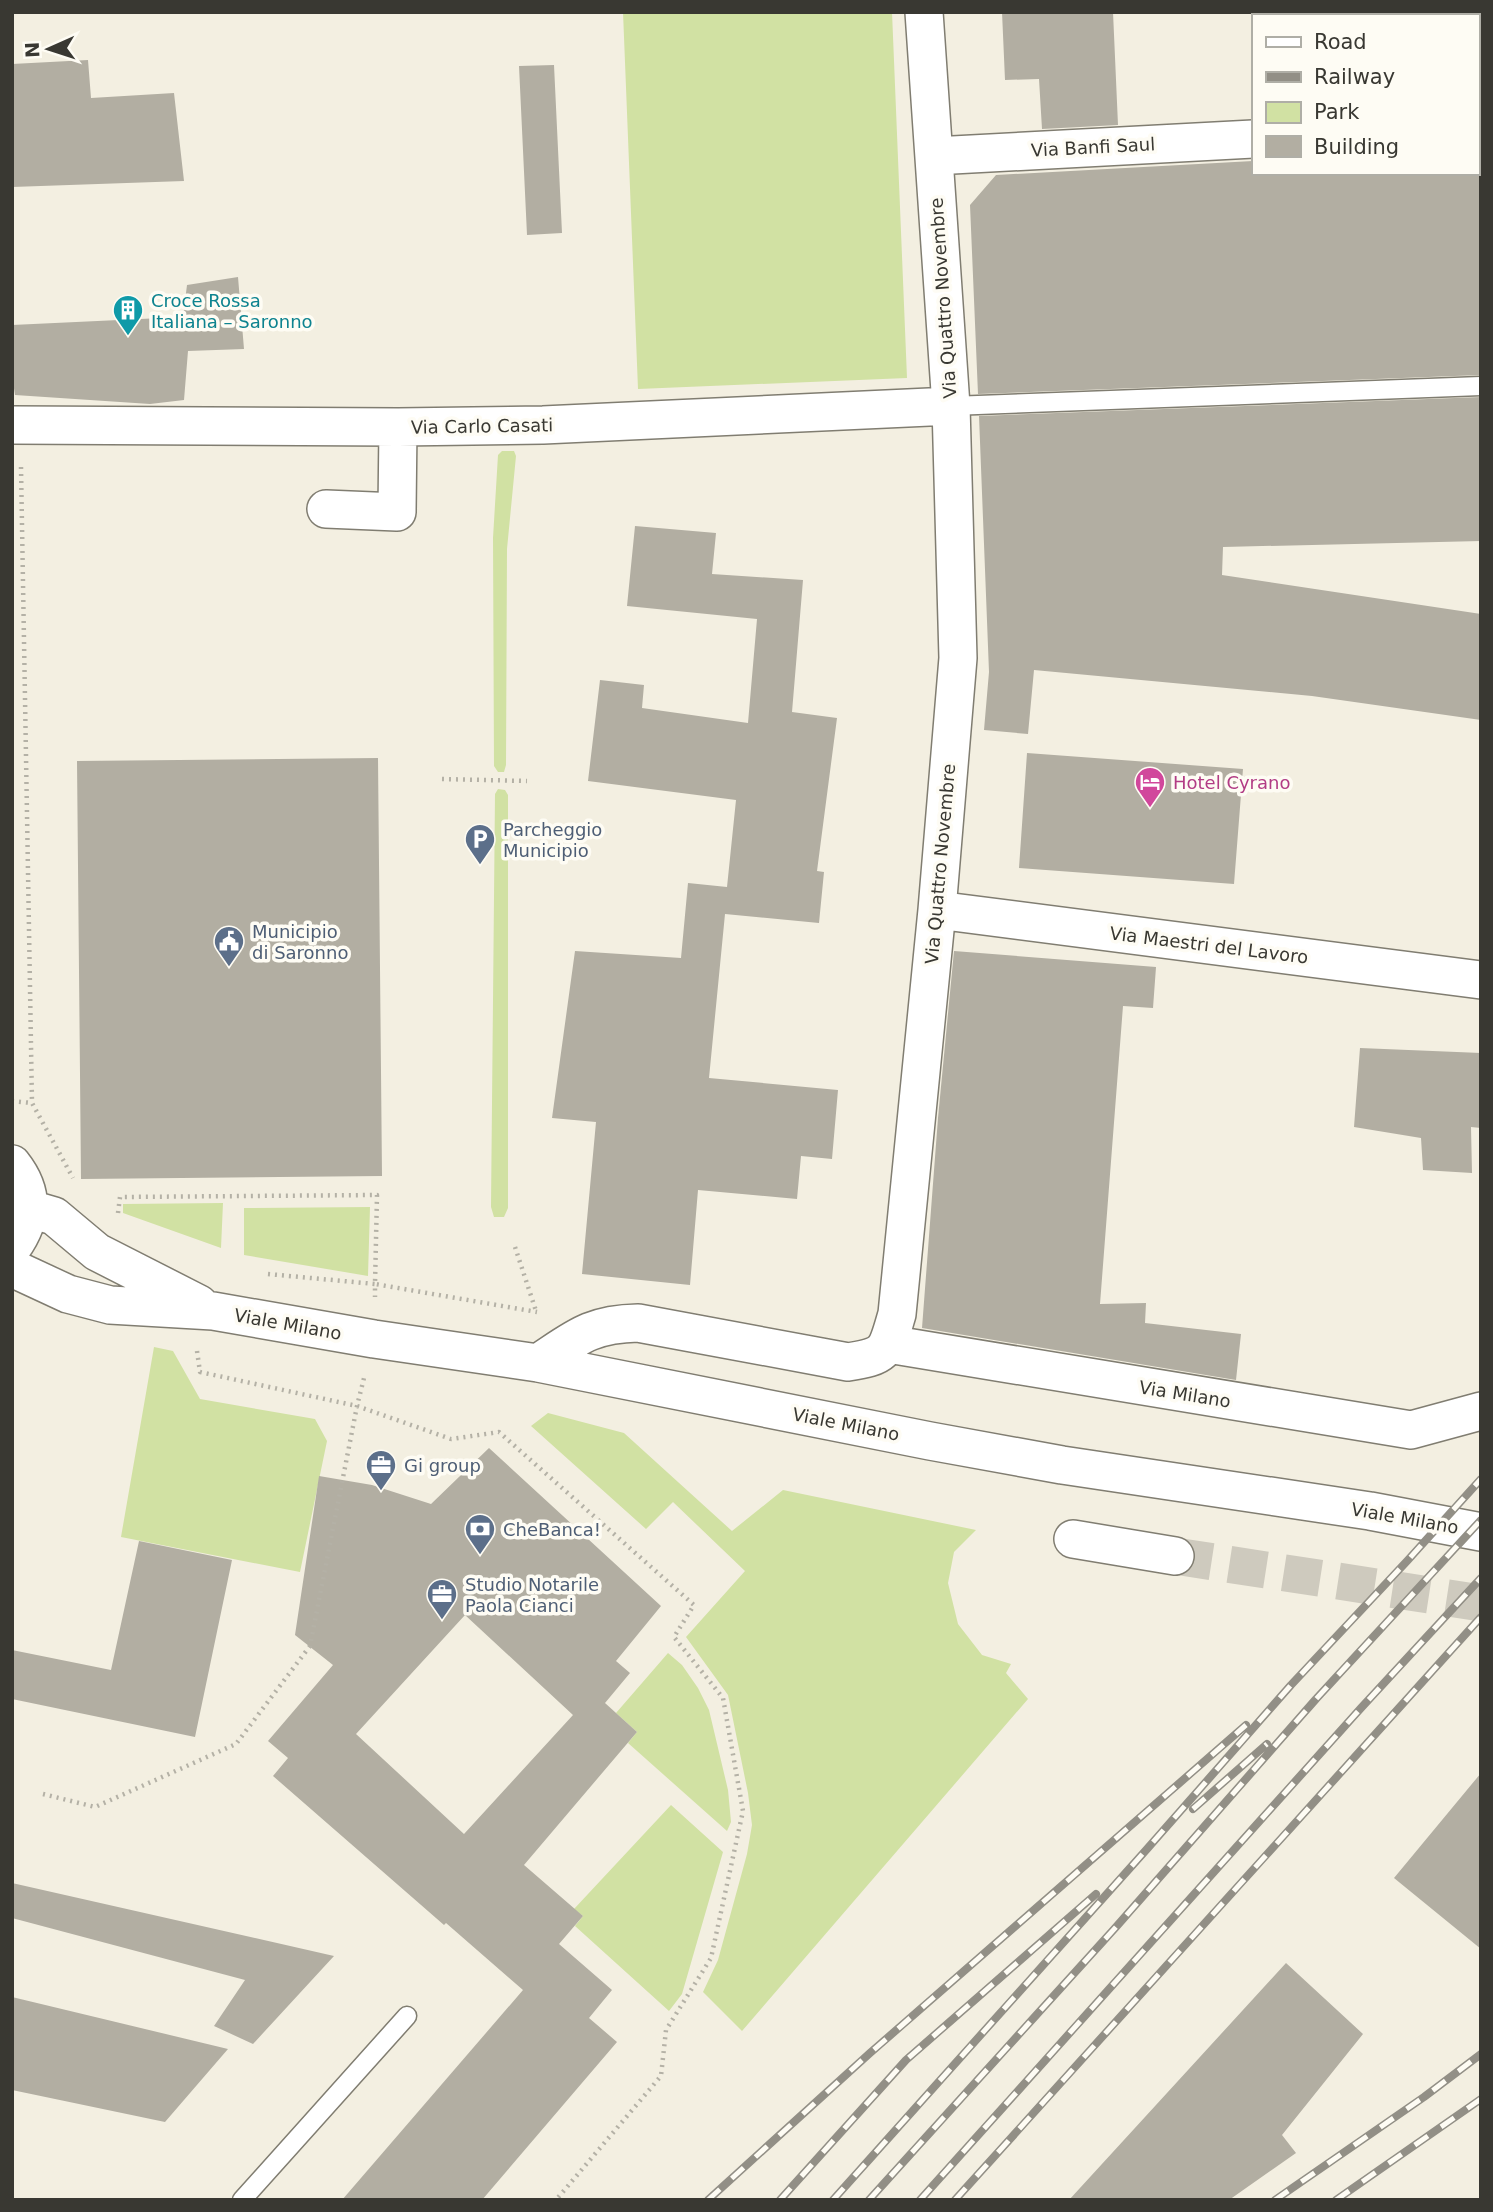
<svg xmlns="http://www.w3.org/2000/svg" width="1493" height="2212" font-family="'DejaVu Sans',sans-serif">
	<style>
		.green { fill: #d1e1a3 }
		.building { fill: #b2aea2; fill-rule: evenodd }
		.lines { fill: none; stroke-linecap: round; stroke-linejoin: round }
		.street-tunnel { stroke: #cecabe; stroke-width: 37; stroke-dasharray: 37 18; stroke-linecap: butt }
		.lane-casing { stroke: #807d71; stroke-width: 21 }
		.street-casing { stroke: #807d71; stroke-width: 40 }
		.path { stroke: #b4b1a6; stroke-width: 4.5; stroke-dasharray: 2 5; stroke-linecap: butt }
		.lane { stroke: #fff; stroke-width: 18 }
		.street { stroke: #fff; stroke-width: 37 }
		.rail-casing { stroke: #928f86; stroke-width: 8 }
		.rail { stroke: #fefcf4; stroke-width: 5; stroke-dasharray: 16; stroke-linecap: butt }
		.labels { text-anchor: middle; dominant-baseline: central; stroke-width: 7; stroke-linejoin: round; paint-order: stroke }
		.street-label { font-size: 18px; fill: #393832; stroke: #fefcf4 }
		.culture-label { font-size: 18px; fill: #0d838f; stroke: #fefcf4; text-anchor: start }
		.hotel-label { font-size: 18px; fill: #b23c85; stroke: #fefcf4; text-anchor: start }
		.service-label { font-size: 18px; fill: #4e5e75; stroke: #fefcf4; text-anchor: start }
	</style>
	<rect width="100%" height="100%" fill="#f3efe1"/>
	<!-- green -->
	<path class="green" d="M 623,12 L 892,12 L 907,378 L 638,389 Z
		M 502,451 L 514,451 L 516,456 L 507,549 L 506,765 L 504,772 L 498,772 L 494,766 L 493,538 L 498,455 Z
		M 498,789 L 505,790 L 508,795 L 508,1208 L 504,1217 L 494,1217 L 491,1207 L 495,794 Z
		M 223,1203 L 221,1248 L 123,1213 L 123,1204 Z
		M 370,1207 L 368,1276 L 244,1255 L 244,1208 Z
		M 154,1347 L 173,1351 L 200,1399 L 315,1419 L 327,1441 L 300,1572 L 121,1537 Z
		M 548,1413 L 624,1433 L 732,1531 L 783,1490 L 976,1530 L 954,1552 L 948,1583 L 958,1624 L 982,1655 L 1011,1664 L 1006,1673 L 1028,1699 L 742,2031 L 703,1992 L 718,1960 L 747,1854 L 752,1825 L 748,1793 L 728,1695 L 686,1637 L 745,1571 L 673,1502 L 646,1529 L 531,1426 Z
		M 668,1653 L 682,1665 L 698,1688 L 709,1710 L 728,1790 L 731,1822 L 727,1831 L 628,1743 L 637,1732 L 616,1713 Z
		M 671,1805 L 723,1852 L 682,1994 L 669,2011 L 575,1926 L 583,1916 L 574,1909 Z"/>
	<!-- building -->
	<path class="building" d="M 1002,12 L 1113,12 L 1118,125 L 1042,129 L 1039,79 L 1005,80 Z
		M 88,60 L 91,98 L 174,93 L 184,181 L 12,187 L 12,64 Z
		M 554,65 L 562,233 L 527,235 L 519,66 Z
		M 1253,161 L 1253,173 L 1481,173 L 1481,375 L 978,394 L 970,205 L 996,175 Z
		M 238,277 L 244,349 L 188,351 L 184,400 L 150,404 L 15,395 L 12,375 L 12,325 L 183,317 L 187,285 Z
		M 1481,397 L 1481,541 L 1223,547 L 1222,575 L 1481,614 L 1481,720 L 1312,696 L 1034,670 L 1028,734 L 984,730 L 989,672 L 979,416 Z
		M 635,526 L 716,533 L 712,574 L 803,580 L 792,712 L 837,718 L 817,871 L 824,872 L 819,923 L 725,914 L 709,1078 L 838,1090 L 832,1159 L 801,1156 L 797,1199 L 698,1190 L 690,1285 L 582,1274 L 596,1122 L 552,1118 L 575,951 L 681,958 L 688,883 L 727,887 L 736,800 L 588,781 L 600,680 L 644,685 L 642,708 L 748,723 L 757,619 L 627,606 Z
		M 1027,753 L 1243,769 L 1234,884 L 1019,868 Z
		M 378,758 L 382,1176 L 81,1179 L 77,761 Z
		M 954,951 L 1156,967 L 1153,1008 L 1123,1006 L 1100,1304 L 1146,1303 L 1145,1323 L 1241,1334 L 1236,1380 L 922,1328 L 938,1118 Z
		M 1360,1048 L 1481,1053 L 1481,1128 L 1471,1127 L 1472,1173 L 1423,1170 L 1421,1138 L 1354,1127 Z
		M 489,1448 L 661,1606 L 616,1661 L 630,1673 L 605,1703 L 637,1732 L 524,1865 L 583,1916 L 559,1944 L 612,1990 L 589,2018 L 617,2042 L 482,2200 L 342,2200 L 523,1990 L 446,1923 L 444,1925 L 273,1776 L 288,1758 L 268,1741 L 333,1665 L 295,1635 L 319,1476 L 372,1485 L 431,1504 ZM 465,1615 L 573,1715 L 464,1834 L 356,1734 Z
		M 139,1541 L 232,1560 L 195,1737 L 12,1699 L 12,1650 L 111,1670 Z
		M 1481,1773 L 1481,1949 L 1394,1878 Z
		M 12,1883 L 65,1895 L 334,1956 L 253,2044 L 214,2026 L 245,1980 L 12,1918 Z
		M 1286,1963 L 1363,2034 L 1282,2135 L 1296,2153 L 1229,2200 L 1069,2200 Z
		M 12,1997 L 228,2049 L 165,2122 L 12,2090 Z"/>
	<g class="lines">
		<!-- street-tunnel -->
		<path class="street-tunnel" d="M 1175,1556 L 1481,1603"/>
		<!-- lane casing -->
		<g class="lane-casing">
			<path id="lane" d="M 951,406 L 1481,386
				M 242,2200 L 407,2016"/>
		</g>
		<!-- street casing -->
		<g class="street-casing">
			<path id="street" d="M 1389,12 L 1389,16
				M 934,156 L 1253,139
				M 12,425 L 398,427 L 543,425 L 951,406
				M 326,509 L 397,512 L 398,427
				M 937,910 L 1481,980
				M 12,1164 C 35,1193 33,1219 12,1248
				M 30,1209 L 54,1216 L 97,1252 L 199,1304
				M 12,1268 L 68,1294 L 110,1305 L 213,1311 L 374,1339 L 538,1363 L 930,1441 L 1062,1465 L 1370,1511 L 1481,1532
				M 888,1344 L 1411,1430 L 1481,1411
				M 538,1363 C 576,1338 590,1324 638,1323 L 848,1362 C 888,1356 886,1351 897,1314 L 937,910 L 958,658 L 951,406 L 924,12
				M 1073,1539 L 1175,1556"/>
		</g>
		<!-- path -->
		<path class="path" d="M 21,467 L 32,1103
			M 442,779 L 527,781
			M 12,1101 L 32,1103 L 73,1178
			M 118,1213 L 120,1197 L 377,1195 L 375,1284 L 537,1312
			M 515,1247 L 536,1311
			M 268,1274 L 375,1284 L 375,1297
			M 197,1351 L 200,1372 L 357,1406 L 451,1439 L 499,1432 L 694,1605 L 674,1637 L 723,1698 L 743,1811 L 711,1958 L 666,2030 L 661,2076 L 556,2200
			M 43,1794 L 95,1807 L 236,1744 L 310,1646 L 357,1406 L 364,1378"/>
		<!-- lane -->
		<use href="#lane" class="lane"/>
		<!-- street -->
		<use href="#street" class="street"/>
		<!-- rail casing -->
		<g class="rail-casing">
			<path id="rail" d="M 1193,1809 L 1267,1744
				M 708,2200 L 870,2053 L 1246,1725
				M 780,2200 L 906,2060 L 1096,1894
				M 833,2200 L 1147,1849 L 1291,1685 L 1408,1560 L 1481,1479
				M 869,2200 L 1116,1927 L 1316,1699 L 1481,1520
				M 920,2200 L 1361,1708 L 1481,1578
				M 955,2200 L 1481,1617
				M 1275,2200 L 1424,2097 L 1481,2054
				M 1336,2200 L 1481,2099"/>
		</g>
		<!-- rail -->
		<use href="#rail" class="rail"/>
	</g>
	<!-- icons -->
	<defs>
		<g id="building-pin" transform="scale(1.575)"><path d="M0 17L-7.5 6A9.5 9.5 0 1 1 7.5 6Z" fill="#0f9aa8" stroke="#fefcf4"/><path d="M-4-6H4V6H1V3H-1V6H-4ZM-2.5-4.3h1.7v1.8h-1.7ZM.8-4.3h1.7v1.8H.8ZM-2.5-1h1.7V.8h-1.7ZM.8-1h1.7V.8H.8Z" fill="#fff"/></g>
		<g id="hotel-pin" transform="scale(1.575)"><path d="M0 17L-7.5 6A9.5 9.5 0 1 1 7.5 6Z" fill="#d1479c" stroke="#fefcf4"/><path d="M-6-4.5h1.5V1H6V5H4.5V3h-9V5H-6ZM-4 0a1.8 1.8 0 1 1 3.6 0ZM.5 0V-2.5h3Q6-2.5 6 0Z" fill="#fff"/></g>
		<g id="parking-pin" transform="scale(1.575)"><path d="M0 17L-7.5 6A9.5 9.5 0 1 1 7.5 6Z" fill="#5c6f8a" stroke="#fefcf4"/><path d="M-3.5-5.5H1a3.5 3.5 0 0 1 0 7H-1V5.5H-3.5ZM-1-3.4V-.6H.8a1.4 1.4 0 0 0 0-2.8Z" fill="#fff"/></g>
		<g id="civic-pin" transform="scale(1.575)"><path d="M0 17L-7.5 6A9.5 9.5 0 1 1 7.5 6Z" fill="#5c6f8a" stroke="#fefcf4"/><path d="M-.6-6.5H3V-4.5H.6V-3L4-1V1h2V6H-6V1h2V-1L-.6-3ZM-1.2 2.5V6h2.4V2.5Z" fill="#fff"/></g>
		<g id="office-pin" transform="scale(1.575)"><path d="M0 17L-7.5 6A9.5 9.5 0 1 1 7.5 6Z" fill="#5c6f8a" stroke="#fefcf4"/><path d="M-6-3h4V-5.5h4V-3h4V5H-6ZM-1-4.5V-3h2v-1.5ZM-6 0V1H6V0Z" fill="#fff"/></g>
		<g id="bank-pin" transform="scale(1.575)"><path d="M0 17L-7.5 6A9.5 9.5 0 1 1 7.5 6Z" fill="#5c6f8a" stroke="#fefcf4"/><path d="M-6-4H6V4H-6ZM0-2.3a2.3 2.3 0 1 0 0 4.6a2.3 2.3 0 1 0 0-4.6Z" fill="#fff"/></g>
	</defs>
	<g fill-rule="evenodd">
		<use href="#building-pin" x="128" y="310"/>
		<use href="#hotel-pin" x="1150" y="782"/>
		<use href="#parking-pin" x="480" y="839"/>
		<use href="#civic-pin" x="229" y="941"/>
		<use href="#office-pin" x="381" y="1465"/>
		<use href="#bank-pin" x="480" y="1529"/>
		<use href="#office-pin" x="442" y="1594"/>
	</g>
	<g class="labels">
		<!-- street labels -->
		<g class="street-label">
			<text transform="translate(1093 147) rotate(-3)">Via Banfi Saul</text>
			<text transform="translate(943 298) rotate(-94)">Via Quattro Novembre</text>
			<text transform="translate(482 426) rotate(-1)">Via Carlo Casati</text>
			<text transform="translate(940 864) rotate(-85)">Via Quattro Novembre</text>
			<text transform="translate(1209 945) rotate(7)">Via Maestri del Lavoro</text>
			<text transform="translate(288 1324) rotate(10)">Viale Milano</text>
			<text transform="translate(1185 1394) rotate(9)">Via Milano</text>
			<text transform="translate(846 1424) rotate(11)">Viale Milano</text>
			<text transform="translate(1405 1518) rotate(10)">Viale Milano</text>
		</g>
		<!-- culture labels -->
		<g class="culture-label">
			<text x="151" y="300">Croce Rossa<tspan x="151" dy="21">Italiana – Saronno</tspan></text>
		</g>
		<!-- hotel labels -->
		<g class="hotel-label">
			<text x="1173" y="782">Hotel Cyrano</text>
		</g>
		<!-- service labels -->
		<g class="service-label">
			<text x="503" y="829">Parcheggio<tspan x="503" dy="21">Municipio</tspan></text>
			<text x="252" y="931">Municipio<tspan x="252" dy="21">di Saronno</tspan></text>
			<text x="404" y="1465">Gi group</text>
			<text x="503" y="1529">CheBanca!</text>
			<text x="465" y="1584">Studio Notarile<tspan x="465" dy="21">Paola Cianci</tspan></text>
		</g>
	</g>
	<!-- border -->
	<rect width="1493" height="2212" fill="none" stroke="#393832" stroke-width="28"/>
	<!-- legend -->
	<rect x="1252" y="14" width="228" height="161" fill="#fefcf4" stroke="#afaea6" stroke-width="2"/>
	<rect x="1266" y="37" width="35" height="10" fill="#ffffff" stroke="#afaea6" stroke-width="2"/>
	<text x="1314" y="49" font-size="21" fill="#393832">Road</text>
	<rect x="1266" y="72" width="35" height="10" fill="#928f86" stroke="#afaea6" stroke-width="2"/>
	<text x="1314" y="84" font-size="21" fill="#393832">Railway</text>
	<rect x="1266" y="102" width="35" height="21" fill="#d1e1a3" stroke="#afaea6" stroke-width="2"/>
	<text x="1314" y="119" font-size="21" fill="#393832">Park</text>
	<rect x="1266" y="136" width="35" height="21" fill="#b2aea2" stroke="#afaea6" stroke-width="2"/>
	<text x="1314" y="154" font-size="21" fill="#393832">Building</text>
	<!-- north arrow -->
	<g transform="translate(49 49) rotate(267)" stroke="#fefcf4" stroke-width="5" paint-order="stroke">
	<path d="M0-5L12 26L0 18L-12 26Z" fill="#393832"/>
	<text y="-10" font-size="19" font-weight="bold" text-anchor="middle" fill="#393832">N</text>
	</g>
</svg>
